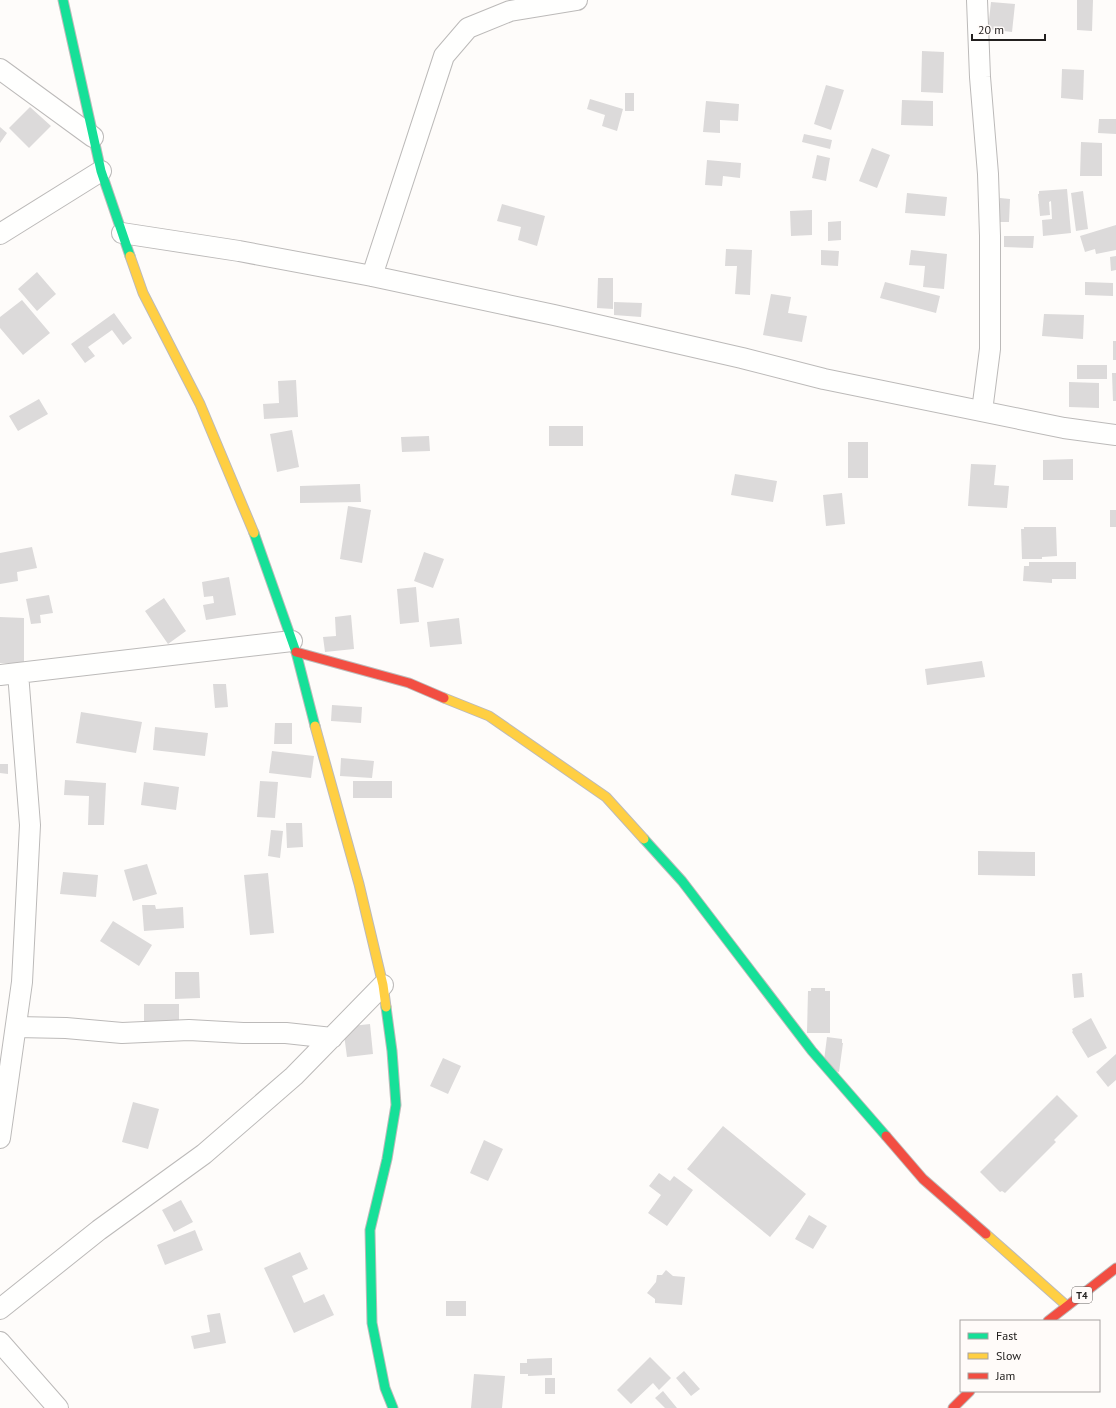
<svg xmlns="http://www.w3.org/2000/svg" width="1116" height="1408" font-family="'PT Sans',sans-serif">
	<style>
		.building { fill: #dcdada }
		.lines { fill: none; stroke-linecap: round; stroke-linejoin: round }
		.street-casing { stroke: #bcbab9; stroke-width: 22 }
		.fast-casing { stroke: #bcbab9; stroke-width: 11 }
		.slow-casing { stroke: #bcbab9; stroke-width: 11 }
		.jam-casing { stroke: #bcbab9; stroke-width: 11 }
		.street { stroke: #fffffe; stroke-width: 20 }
		.fast { stroke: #16e098; stroke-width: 9 }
		.slow { stroke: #ffcf43; stroke-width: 9 }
		.jam { stroke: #f24e42; stroke-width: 9 }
		.labels { text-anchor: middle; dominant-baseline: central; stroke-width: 3; stroke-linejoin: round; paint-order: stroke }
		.shield { fill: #fffbf9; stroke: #656260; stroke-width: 1 }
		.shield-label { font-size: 10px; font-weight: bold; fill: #23201f }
	</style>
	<rect width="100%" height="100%" fill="#fefcfa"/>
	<!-- building -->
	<path class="building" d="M 1077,0 L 1093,0 L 1092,31 L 1077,30 Z
		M 991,2 L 1015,4 L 1012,32 L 988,29 Z
		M 922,51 L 944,52 L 943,93 L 921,92 Z
		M 1062,69 L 1084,70 L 1083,100 L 1061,98 Z
		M 826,85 L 844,90 L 831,130 L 814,124 Z
		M 625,93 L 634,93 L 634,111 L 625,111 Z
		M 590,99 L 623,109 L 617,131 L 602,126 L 605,115 L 587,109 Z
		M 902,100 L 933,101 L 933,126 L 901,125 Z
		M 706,101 L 739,104 L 738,121 L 720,120 L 720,133 L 703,132 Z
		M 30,107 L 51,126 L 29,148 L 9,128 Z
		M 1099,119 L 1116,119 L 1116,134 L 1098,133 Z
		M 0,127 L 7,133 L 0,143 Z
		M 804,134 L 832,140 L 830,149 L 802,142 Z
		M 1081,142 L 1102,143 L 1102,176 L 1080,176 Z
		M 872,148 L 890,155 L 877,188 L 859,181 Z
		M 817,155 L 830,158 L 826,181 L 812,178 Z
		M 707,160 L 741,163 L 740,178 L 723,176 L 722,186 L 705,185 Z
		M 1067,189 L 1071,233 L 1043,236 L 1042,220 L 1052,219 L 1051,201 L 1049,202 L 1050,215 L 1040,216 L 1038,194 L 1039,194 L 1039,191 Z
		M 1083,191 L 1088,229 L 1076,231 L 1071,193 Z
		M 907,193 L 947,197 L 945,216 L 905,213 Z
		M 1000,198 L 1010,199 L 1009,222 L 998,222 Z
		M 502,204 L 545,216 L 537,246 L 518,240 L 521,227 L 497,221 Z
		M 812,210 L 812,235 L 791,236 L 790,211 Z
		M 841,221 L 841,240 L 828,241 L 828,222 Z
		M 1116,225 L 1116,250 L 1096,254 L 1095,249 L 1085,252 L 1080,236 Z
		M 1004,236 L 1034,236 L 1033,248 L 1004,247 Z
		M 726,249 L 752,250 L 750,295 L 735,294 L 737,266 L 725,266 Z
		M 821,250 L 839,251 L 838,266 L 821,265 Z
		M 911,250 L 947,254 L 944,289 L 923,287 L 925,266 L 909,265 Z
		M 1116,256 L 1116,270 L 1111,271 L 1110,257 Z
		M 37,272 L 56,294 L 37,311 L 18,289 Z
		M 598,278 L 613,278 L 613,309 L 597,308 Z
		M 885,282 L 940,296 L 936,313 L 880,298 Z
		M 1085,282 L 1113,283 L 1113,296 L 1085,295 Z
		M 771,294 L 791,297 L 788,313 L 807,316 L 802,342 L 763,335 Z
		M 22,300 L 50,333 L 23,355 L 0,328 L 0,317 Z
		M 614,302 L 642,303 L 641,317 L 614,315 Z
		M 114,313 L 132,338 L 123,345 L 112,330 L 88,347 L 95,356 L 85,363 L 71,344 Z
		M 1044,314 L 1084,315 L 1083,339 L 1042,336 Z
		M 1113,341 L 1116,341 L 1116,360 L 1113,360 Z
		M 1077,365 L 1107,365 L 1107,379 L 1077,379 Z
		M 1112,373 L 1116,373 L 1116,401 L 1113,401 Z
		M 296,380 L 298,417 L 264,419 L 263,404 L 279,403 L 278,381 Z
		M 1069,382 L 1099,383 L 1099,408 L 1069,407 Z
		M 39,399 L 48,414 L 18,431 L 9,416 Z
		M 549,426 L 583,426 L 583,446 L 549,446 Z
		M 292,430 L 299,467 L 277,472 L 270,434 Z
		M 429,436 L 430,451 L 402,452 L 401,437 Z
		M 848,442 L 868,442 L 868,478 L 848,478 Z
		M 1073,459 L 1073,480 L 1043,480 L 1043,460 Z
		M 971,464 L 996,465 L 994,485 L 1009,486 L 1007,508 L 968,506 Z
		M 735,474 L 777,481 L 773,502 L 731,495 Z
		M 360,484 L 361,502 L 300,503 L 300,486 Z
		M 842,493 L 845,524 L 826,526 L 823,495 Z
		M 348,506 L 371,510 L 362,563 L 340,559 Z
		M 1110,510 L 1116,510 L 1116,527 L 1110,527 Z
		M 1024,527 L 1056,527 L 1057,556 L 1042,557 L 1042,559 L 1022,559 L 1021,529 L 1024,529 Z
		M 32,547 L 37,568 L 17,572 L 18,581 L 0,584 L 0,553 Z
		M 424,552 L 444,559 L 433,588 L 414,581 Z
		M 1029,562 L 1076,562 L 1076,579 L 1052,579 L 1052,583 L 1023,581 L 1024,566 L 1029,566 Z
		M 229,577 L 236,615 L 206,620 L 203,605 L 214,603 L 213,596 L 204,597 L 202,582 Z
		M 416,587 L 419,622 L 400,624 L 397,589 Z
		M 49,595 L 53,613 L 40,615 L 41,623 L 31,624 L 26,599 Z
		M 164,598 L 186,631 L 168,644 L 145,611 Z
		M 351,615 L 354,649 L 325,652 L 323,637 L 336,636 L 335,617 Z
		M 0,617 L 24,618 L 24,664 L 0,663 Z
		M 459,618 L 462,644 L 430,647 L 427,622 Z
		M 982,661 L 985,677 L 927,685 L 925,669 Z
		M 213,684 L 226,684 L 228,707 L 215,708 Z
		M 332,705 L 362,707 L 361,723 L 331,721 Z
		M 81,712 L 142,722 L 136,753 L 76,743 Z
		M 275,723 L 292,723 L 292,744 L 274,744 Z
		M 155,727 L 208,733 L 205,756 L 153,750 Z
		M 272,751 L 314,756 L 311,778 L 269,773 Z
		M 341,758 L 374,761 L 372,778 L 340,776 Z
		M 0,764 L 8,764 L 8,774 L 0,773 Z
		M 65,780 L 106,783 L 104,825 L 88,825 L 89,796 L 64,795 Z
		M 260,781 L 278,782 L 275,818 L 257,817 Z
		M 353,781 L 392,781 L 392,798 L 353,798 Z
		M 144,782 L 179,787 L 176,810 L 141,805 Z
		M 286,823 L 302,823 L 303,847 L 287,848 Z
		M 271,830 L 283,831 L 280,858 L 268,856 Z
		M 978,851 L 1035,852 L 1035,876 L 978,875 Z
		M 147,864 L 157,894 L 133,901 L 124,870 Z
		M 63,872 L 98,875 L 96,897 L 60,894 Z
		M 268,873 L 274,933 L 250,935 L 244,875 Z
		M 142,905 L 155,905 L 156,909 L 183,907 L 184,928 L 144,931 Z
		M 113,921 L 152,945 L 139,966 L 100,941 Z
		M 175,972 L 199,972 L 200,998 L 175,999 Z
		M 1082,973 L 1084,997 L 1074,998 L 1072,974 Z
		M 811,988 L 825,988 L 825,991 L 830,991 L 830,1033 L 807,1033 L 808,991 L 811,991 Z
		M 144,1004 L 179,1004 L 179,1023 L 144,1023 Z
		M 1091,1018 L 1107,1048 L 1088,1058 L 1072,1032 L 1073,1031 L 1072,1029 Z
		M 370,1024 L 373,1054 L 347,1057 L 343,1027 Z
		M 827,1037 L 842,1039 L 842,1043 L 843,1043 L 839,1072 L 823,1068 Z
		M 1116,1054 L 1116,1080 L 1108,1087 L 1096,1072 Z
		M 443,1058 L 461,1066 L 448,1094 L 430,1086 Z
		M 1057,1095 L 1078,1116 L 1054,1140 L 1056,1142 L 1005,1193 L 1002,1191 L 1000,1192 L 980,1172 Z
		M 133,1102 L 159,1109 L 148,1149 L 122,1142 Z
		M 723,1126 L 806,1194 L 770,1237 L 687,1169 Z
		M 484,1140 L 503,1149 L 488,1181 L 470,1173 Z
		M 659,1173 L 670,1181 L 674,1176 L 693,1190 L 667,1226 L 648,1213 L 661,1195 L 649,1186 Z
		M 181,1200 L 193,1222 L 174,1232 L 162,1210 Z
		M 809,1215 L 827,1226 L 813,1249 L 795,1239 Z
		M 195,1230 L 203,1250 L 165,1265 L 157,1245 Z
		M 300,1252 L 308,1269 L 292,1276 L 304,1303 L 324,1294 L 334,1315 L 294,1333 L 264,1268 Z
		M 666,1270 L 673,1276 L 685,1277 L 682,1305 L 655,1303 L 655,1299 L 647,1293 L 656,1282 L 657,1275 L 662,1275 Z
		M 446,1301 L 466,1301 L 466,1316 L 446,1316 Z
		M 220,1313 L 226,1343 L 194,1349 L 191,1336 L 210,1332 L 207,1315 Z
		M 650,1357 L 671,1378 L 659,1390 L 653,1383 L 631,1404 L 617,1390 Z
		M 552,1358 L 552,1375 L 528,1376 L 528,1374 L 520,1374 L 520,1363 L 527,1363 L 527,1359 Z
		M 684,1371 L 700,1389 L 691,1396 L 676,1378 Z
		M 474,1374 L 505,1376 L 502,1408 L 471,1408 Z
		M 545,1378 L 555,1378 L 555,1394 L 545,1394 Z
		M 663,1391 L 677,1408 L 665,1408 L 655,1398 Z"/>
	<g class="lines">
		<!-- street casing -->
		<g class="street-casing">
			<path id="street" d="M 977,0 L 980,77 L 988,174 L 990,236 L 990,349 L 982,411
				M 0,69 L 93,137
				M 122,233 L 239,251 L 372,276 L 554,315 L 742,358 L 824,379 L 1064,428 L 1116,435
				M 0,234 L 101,171
				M 372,276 L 444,56 L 468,28 L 510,11 L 577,0
				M 0,675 L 292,641
				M 16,1027 L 66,1028 L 122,1033 L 189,1030 L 243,1033 L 286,1033 L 332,1038
				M 0,1138 L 22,982 L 30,825 L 18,673
				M 0,1309 L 99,1230 L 204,1154 L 294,1076 L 383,985
				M 0,1342 L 58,1408"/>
		</g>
		<!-- fast casing -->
		<g class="fast-casing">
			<path id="fast" d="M 63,0 L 101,171 L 130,256
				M 254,533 L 296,652 L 315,726
				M 644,839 L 682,881 L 812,1051 L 886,1136
				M 386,1007 L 392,1051 L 396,1105 L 387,1159 L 370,1230 L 372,1323 L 385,1388 L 393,1408"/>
		</g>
		<!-- slow casing -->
		<g class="slow-casing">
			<path id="slow" d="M 130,256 L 143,293 L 200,404 L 254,533
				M 444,698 L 489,716 L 606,797 L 644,839
				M 315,726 L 359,884 L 383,985 L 386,1007
				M 986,1234 L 1067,1306"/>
		</g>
		<!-- jam casing -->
		<g class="jam-casing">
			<path id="jam" d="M 296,652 L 409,683 L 444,698
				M 886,1136 L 923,1179 L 986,1234
				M 1048,1321 L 1116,1268
				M 953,1408 L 970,1391"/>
		</g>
		<!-- street -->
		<use href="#street" class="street"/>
		<!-- fast -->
		<use href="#fast" class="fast"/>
		<!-- slow -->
		<use href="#slow" class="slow"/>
		<!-- jam -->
		<use href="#jam" class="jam"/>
	</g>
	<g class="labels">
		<!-- shield labels -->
		<rect class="shield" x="1072" y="1287" width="20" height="16" rx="3"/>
		<g class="shield-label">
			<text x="1082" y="1295">T4</text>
		</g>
	</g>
	<!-- legend -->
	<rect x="960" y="1320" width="140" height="72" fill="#fffbf9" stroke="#a7a3a2"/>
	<rect x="968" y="1333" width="20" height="6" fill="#16e098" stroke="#a7a3a2"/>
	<text x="996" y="1340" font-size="12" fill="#23201f">Fast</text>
	<rect x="968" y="1353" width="20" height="6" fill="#ffcf43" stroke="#a7a3a2"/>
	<text x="996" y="1360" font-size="12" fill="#23201f">Slow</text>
	<rect x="968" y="1373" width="20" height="6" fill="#f24e42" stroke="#a7a3a2"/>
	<text x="996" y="1380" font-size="12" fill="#23201f">Jam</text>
	<!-- scale -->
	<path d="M972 34v6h73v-6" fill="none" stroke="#23201f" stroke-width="2"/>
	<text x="978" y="34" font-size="12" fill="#23201f" stroke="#fffbf9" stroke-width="3" paint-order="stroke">20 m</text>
</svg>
